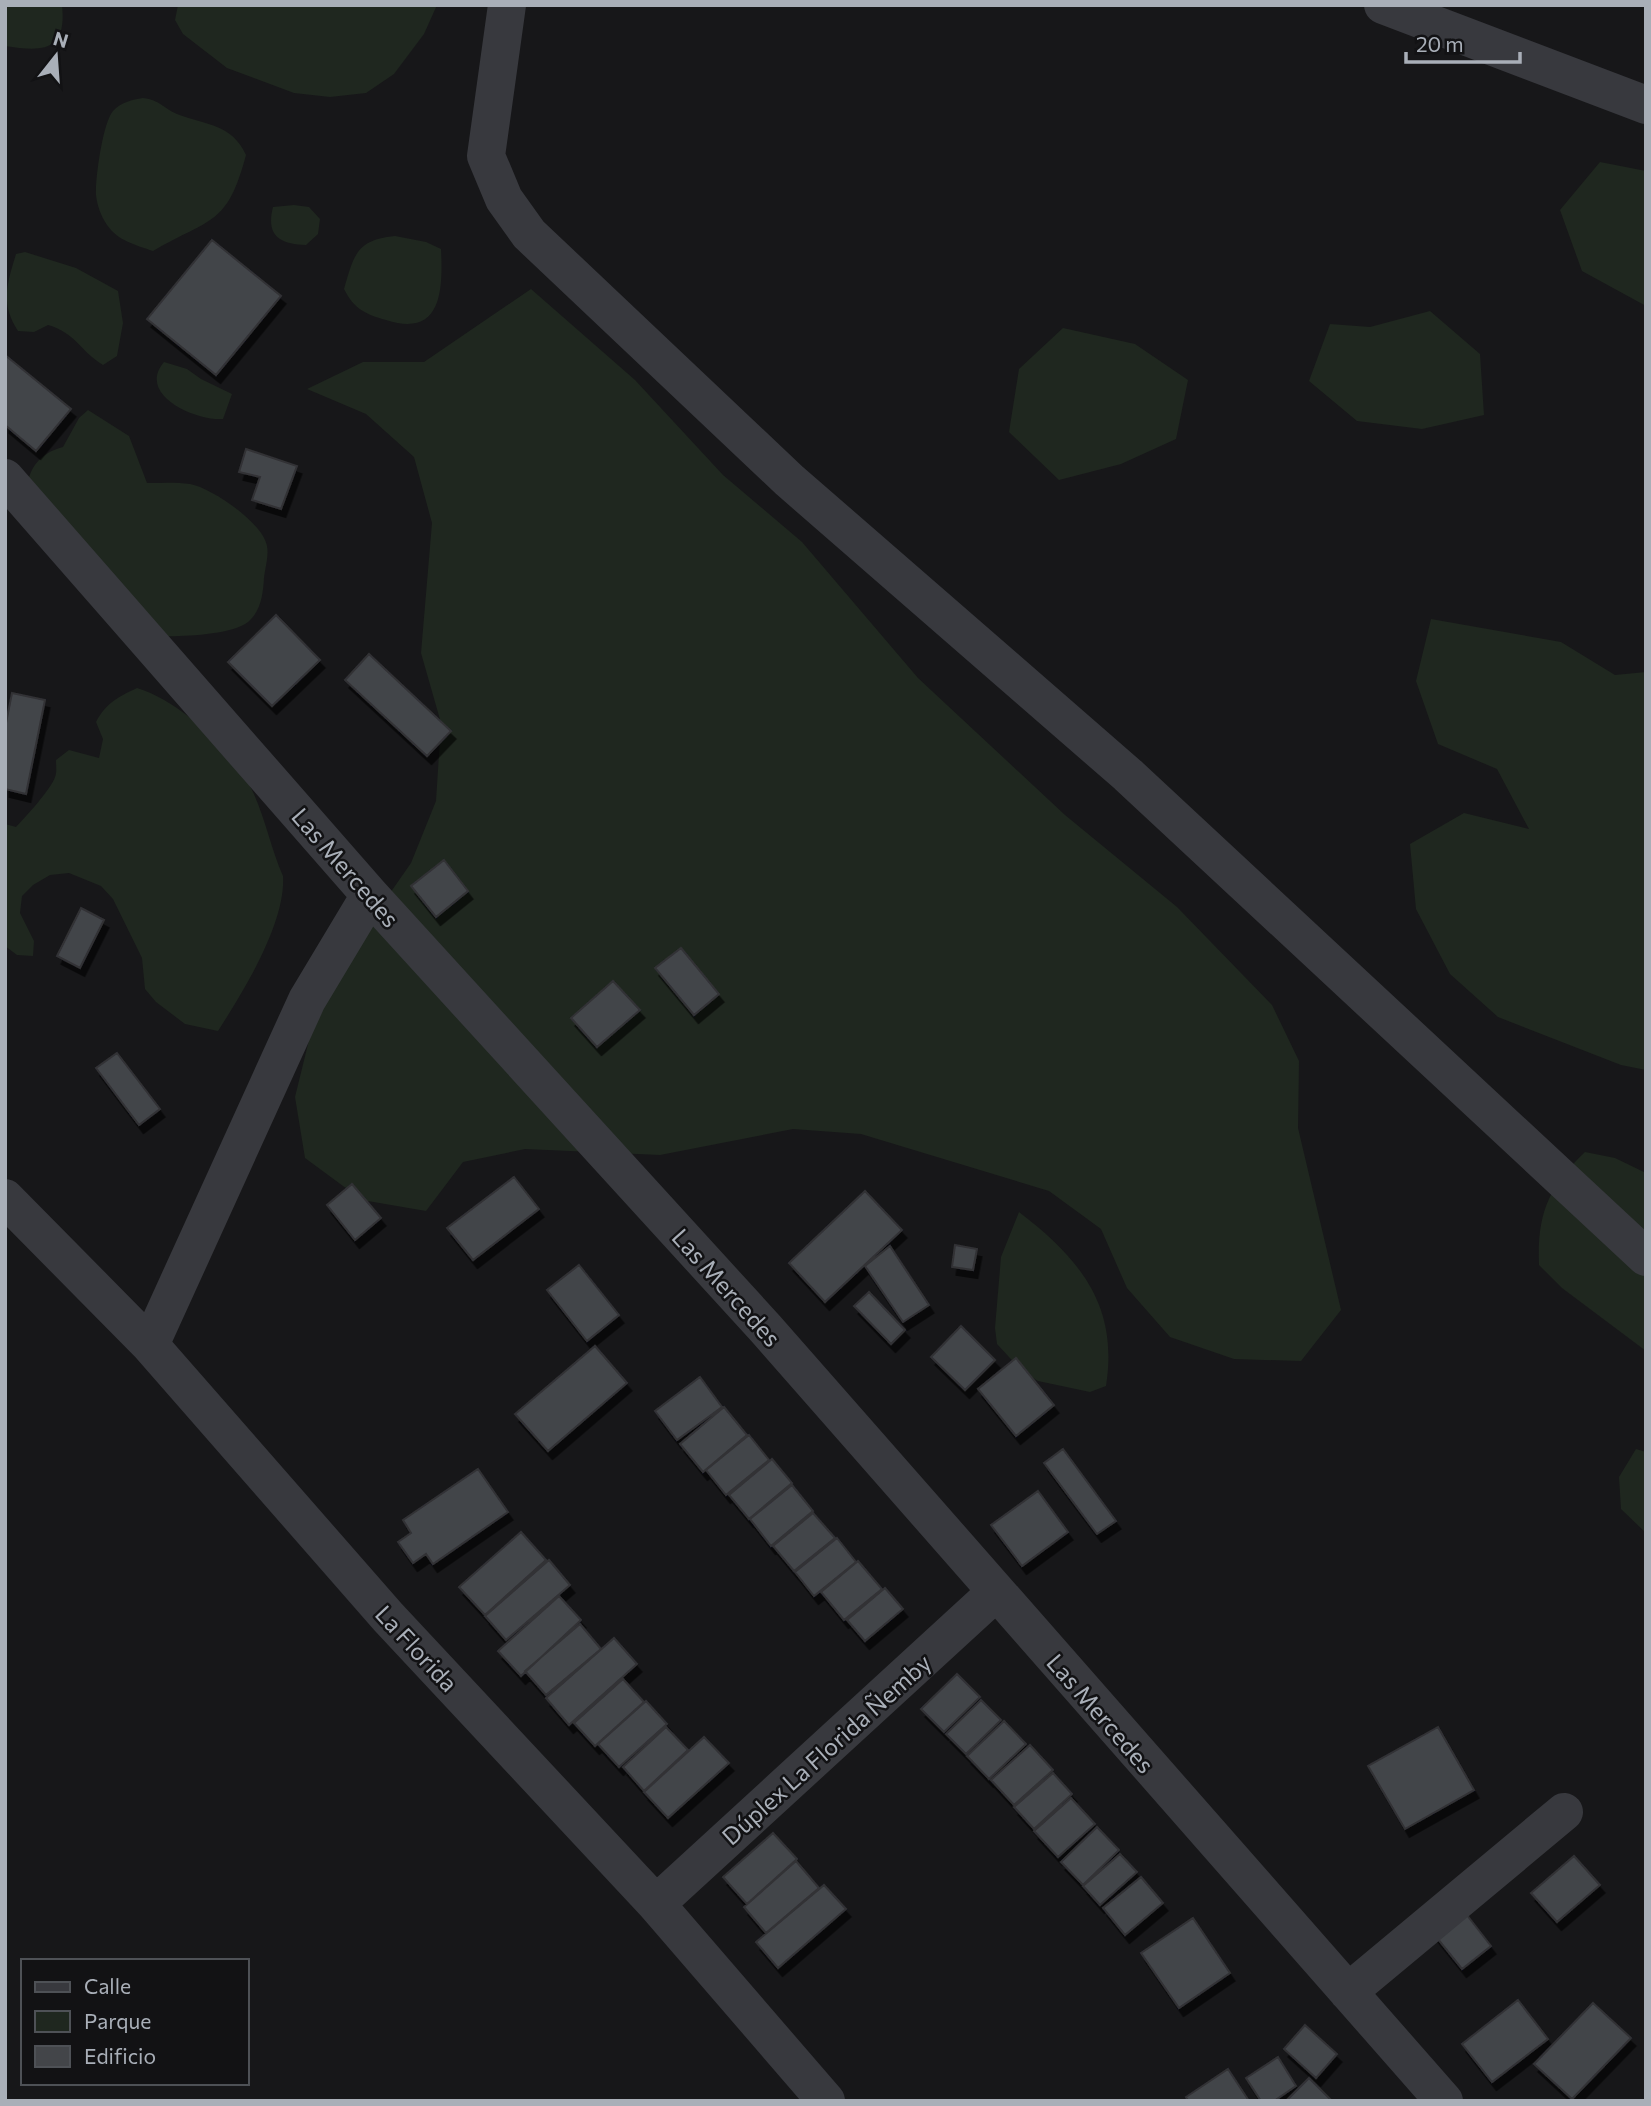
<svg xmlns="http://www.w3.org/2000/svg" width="1651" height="2106" font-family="Commissioner,sans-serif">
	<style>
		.green { fill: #1f271f }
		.building { fill: #434549; stroke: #313135; stroke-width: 2; filter: url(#shadow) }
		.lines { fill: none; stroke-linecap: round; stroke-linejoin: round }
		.minor { stroke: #38393e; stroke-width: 38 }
		.labels { text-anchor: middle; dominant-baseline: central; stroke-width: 5; stroke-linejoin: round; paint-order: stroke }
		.street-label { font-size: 24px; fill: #a9afb8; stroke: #121214 }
	</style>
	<defs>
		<filter id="shadow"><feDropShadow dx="4.5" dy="8" stdDeviation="0" flood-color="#0009"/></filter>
	</defs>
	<rect width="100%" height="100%" fill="#171719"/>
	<!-- green -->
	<path class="green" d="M 5,5 L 62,5 C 67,52 43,52 5,46 Z
		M 178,5 L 437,5 L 424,34 L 394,74 L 366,93 L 330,97 L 294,93 L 227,68 L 183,34 L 175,20 Z
		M 143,98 C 160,100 163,108 177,114 C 206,125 232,124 246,155 C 227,226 212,217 153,251 C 136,245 118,241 107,225 C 101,216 97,205 96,195 C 95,179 103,122 113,111 C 121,102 132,100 143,98 Z
		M 1600,162 L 1646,171 L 1646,306 L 1582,271 L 1560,210 Z
		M 294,205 L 309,207 L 320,219 L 318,234 L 306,245 C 278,244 266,235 273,207 Z
		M 395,236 L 426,242 L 441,249 C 443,290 442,338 386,320 C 365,314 354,309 344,289 C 354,255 356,240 395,236 Z
		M 25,252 L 76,268 L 118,291 L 123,323 L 117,356 L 103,365 C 80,351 76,333 48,325 L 34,332 L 18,331 C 0,304 7,284 16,254 Z
		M 531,289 L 635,380 L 723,475 L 802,542 L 918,678 L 1065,815 L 1177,907 L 1272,1005 L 1299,1061 L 1298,1128 L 1341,1310 L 1301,1361 L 1234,1359 L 1170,1337 L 1127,1288 L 1101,1229 L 1049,1191 L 861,1134 L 793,1129 L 660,1155 L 525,1149 L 463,1162 L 426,1211 L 362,1200 L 305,1158 L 295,1097 L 310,1036 L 331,978 L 411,863 L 436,801 L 441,723 L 421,653 L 432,523 L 414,457 L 366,414 L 307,389 L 363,362 L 424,362 Z
		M 1430,311 L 1480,354 L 1484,415 L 1422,429 L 1357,421 L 1309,381 L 1330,324 L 1370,327 Z
		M 1063,328 L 1135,344 L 1188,380 L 1176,439 L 1121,464 L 1059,480 L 1009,432 L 1019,369 Z
		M 164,362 L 187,369 L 201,379 L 232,394 L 223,419 C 196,421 136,395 164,362 Z
		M 88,410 L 129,436 L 147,483 C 161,483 176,482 190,484 C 212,488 263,523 267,546 C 269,555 265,569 264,578 C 263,594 261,611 248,622 C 232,635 179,637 159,636 L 27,491 C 28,468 40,453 63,447 L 79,418 Z
		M 1431,619 L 1561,642 L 1615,675 L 1646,672 L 1646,1070 L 1621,1065 L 1498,1017 L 1450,974 L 1416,909 L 1410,844 L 1464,813 L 1529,829 L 1497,769 L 1438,744 L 1416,681 Z
		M 137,688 C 180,701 232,750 252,790 C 265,817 271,849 283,876 C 286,923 243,992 218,1031 L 185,1024 L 156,1002 L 145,989 L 142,958 L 113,899 L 101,886 L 69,873 L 50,875 L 33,885 L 22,896 L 20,913 L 34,941 L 33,956 L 17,955 L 5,946 L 5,824 L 16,827 C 24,819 52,788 55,777 C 57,773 56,765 56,760 L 69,750 L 99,758 L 103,739 L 96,722 C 106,703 118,697 137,688 Z
		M 1585,1152 L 1615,1158 L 1646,1173 L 1646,1351 L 1562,1288 L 1539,1265 C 1537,1215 1548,1187 1585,1152 Z
		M 1019,1212 C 1079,1258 1119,1305 1106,1386 L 1090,1392 L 1038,1381 L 1022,1371 L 997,1344 L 995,1328 L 1001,1257 Z
		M 1636,1449 L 1646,1452 L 1646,1533 L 1621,1509 L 1619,1477 Z"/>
	<!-- building -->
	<path class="building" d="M 212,240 L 281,296 L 216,375 L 147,319 Z
		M 5,355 L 71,409 L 36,451 L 5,425 Z
		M 246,449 L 297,466 L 281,509 L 252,500 L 260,477 L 239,472 Z
		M 276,615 L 320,660 L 272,706 L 228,662 Z
		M 369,654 L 451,731 L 427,756 L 345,680 Z
		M 12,693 L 45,700 L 26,794 L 5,789 L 5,728 Z
		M 444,860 L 468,891 L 436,917 L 411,886 Z
		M 81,908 L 104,920 L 80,968 L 57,956 Z
		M 681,948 L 719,994 L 694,1015 L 655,968 Z
		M 613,981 L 640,1010 L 597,1047 L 571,1018 Z
		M 117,1053 L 160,1109 L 139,1125 L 96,1068 Z
		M 514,1177 L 539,1209 L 473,1260 L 447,1228 Z
		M 352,1184 L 381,1218 L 355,1240 L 327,1205 Z
		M 865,1191 L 902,1230 L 825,1302 L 789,1263 Z
		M 955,1245 L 977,1249 L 973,1270 L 952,1267 Z
		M 890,1246 L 929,1305 L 903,1322 L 865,1266 Z
		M 579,1265 L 619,1315 L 587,1341 L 547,1290 Z
		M 869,1292 L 905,1330 L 891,1344 L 854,1306 Z
		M 961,1326 L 995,1360 L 965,1390 L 931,1357 Z
		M 595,1346 L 627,1383 L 548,1451 L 515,1414 Z
		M 1016,1358 L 1054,1405 L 1016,1436 L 978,1389 Z
		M 700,1377 L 722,1407 L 677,1440 L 655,1411 Z
		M 724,1407 L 747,1435 L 703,1472 L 680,1444 Z
		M 749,1435 L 769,1460 L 726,1495 L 706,1470 Z
		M 1063,1449 L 1116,1521 L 1097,1534 L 1044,1463 Z
		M 772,1459 L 792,1483 L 749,1519 L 729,1495 Z
		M 478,1469 L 508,1512 L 433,1564 L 426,1554 L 413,1563 L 398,1542 L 411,1533 L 403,1520 Z
		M 792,1485 L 813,1511 L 771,1546 L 750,1519 Z
		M 1038,1491 L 1068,1532 L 1022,1566 L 991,1525 Z
		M 813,1513 L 835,1538 L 794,1571 L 773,1546 Z
		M 521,1532 L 546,1560 L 485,1615 L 459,1587 Z
		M 837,1538 L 856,1562 L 814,1596 L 795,1572 Z
		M 549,1560 L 570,1585 L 506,1640 L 485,1616 Z
		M 858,1561 L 882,1589 L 844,1620 L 821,1592 Z
		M 885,1588 L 903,1609 L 865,1641 L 847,1620 Z
		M 559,1596 L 581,1620 L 521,1676 L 498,1651 Z
		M 580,1624 L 601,1649 L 546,1695 L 525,1671 Z
		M 614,1638 L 637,1664 L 569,1725 L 546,1698 Z
		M 957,1674 L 980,1697 L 944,1732 L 921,1709 Z
		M 623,1679 L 644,1702 L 595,1746 L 574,1723 Z
		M 981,1700 L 1001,1720 L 966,1754 L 946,1734 Z
		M 646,1701 L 667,1724 L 619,1767 L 598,1744 Z
		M 1004,1721 L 1026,1744 L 989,1779 L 967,1756 Z
		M 666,1727 L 688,1750 L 644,1791 L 623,1767 Z
		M 1438,1727 L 1474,1790 L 1405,1829 L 1368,1766 Z
		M 704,1737 L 729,1763 L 668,1818 L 644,1792 Z
		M 1030,1745 L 1053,1770 L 1014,1805 L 991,1780 Z
		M 1053,1773 L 1072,1794 L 1034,1829 L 1014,1807 Z
		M 1071,1798 L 1095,1824 L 1058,1857 L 1034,1831 Z
		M 1097,1827 L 1119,1850 L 1083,1885 L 1061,1862 Z
		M 773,1833 L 797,1859 L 747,1904 L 723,1877 Z
		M 1120,1854 L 1137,1872 L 1100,1905 L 1083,1886 Z
		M 1574,1856 L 1600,1885 L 1557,1922 L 1531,1893 Z
		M 796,1861 L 819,1888 L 766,1933 L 744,1907 Z
		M 1141,1877 L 1163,1903 L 1125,1935 L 1103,1908 Z
		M 824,1885 L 846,1909 L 778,1968 L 756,1942 Z
		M 1463,1910 L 1491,1946 L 1462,1969 L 1433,1933 Z
		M 1193,1918 L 1230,1973 L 1179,2008 L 1141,1953 Z
		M 1518,2000 L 1548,2039 L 1492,2082 L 1462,2044 Z
		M 1593,2003 L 1631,2038 L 1572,2099 L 1534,2064 Z
		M 1305,2025 L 1337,2054 L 1316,2078 L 1284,2049 Z
		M 1278,2057 L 1296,2086 L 1274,2101 L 1261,2101 L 1246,2078 Z
		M 1228,2069 L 1249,2101 L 1188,2101 L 1186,2097 Z
		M 1309,2078 L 1332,2101 L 1286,2101 Z"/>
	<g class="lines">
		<!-- minor -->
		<path class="minor" d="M 507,5 L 486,156 L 504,199 L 529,234 L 789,480 L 1128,775 L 1646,1257
			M 1383,5 L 1646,105
			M 5,478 L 370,895 L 766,1329 L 1444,2101
			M 5,1198 L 150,1345 L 388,1617 L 656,1904 L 826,2101
			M 150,1345 L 307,1000 L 370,895
			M 656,1904 L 995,1593
			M 1348,1992 L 1564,1812"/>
	</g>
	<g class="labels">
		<!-- street labels -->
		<g class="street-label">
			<text transform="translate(346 867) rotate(49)">Las Mercedes</text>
			<text transform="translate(727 1287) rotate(48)">Las Mercedes</text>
			<text transform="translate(417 1648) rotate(47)">La Florida</text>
			<text transform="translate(1101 1713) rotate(49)">Las Mercedes</text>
			<text transform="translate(826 1749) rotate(-42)">Dúplex La Florida Ñemby</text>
		</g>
	</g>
	<!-- border -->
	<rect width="1651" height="2106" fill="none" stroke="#a9afb8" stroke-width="14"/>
	<!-- legend -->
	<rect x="21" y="1959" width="228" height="126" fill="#121214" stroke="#4e5156" stroke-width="2"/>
	<rect x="35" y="1982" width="35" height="10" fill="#38393e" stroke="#4e5156" stroke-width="2"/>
	<text x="84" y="1994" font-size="21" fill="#a9afb8">Calle</text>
	<rect x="35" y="2011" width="35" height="21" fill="#1f271f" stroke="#4e5156" stroke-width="2"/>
	<text x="84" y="2029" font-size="21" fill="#a9afb8">Parque</text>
	<rect x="35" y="2046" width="35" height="21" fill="#434549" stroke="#4e5156" stroke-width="2"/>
	<text x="84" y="2064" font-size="21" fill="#a9afb8">Edificio</text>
	<!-- north arrow -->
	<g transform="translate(56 56) rotate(17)" stroke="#121214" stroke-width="5" paint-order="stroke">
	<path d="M0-5L12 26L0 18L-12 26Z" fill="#a9afb8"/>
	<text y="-10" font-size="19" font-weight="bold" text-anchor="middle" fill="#a9afb8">N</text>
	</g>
	<!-- scale -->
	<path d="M1406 52v10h114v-10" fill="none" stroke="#a9afb8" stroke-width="3.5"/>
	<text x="1416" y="52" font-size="21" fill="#a9afb8" stroke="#121214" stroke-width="5" paint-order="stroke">20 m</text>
</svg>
